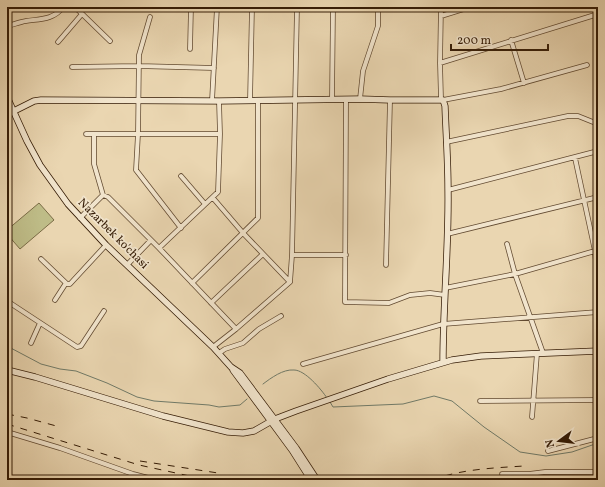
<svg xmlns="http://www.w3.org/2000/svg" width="605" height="487" font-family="Vollkorn,serif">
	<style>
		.green { fill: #bebc87; stroke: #7a6c46 }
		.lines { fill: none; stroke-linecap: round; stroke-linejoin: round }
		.stream { stroke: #707a68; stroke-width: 1 }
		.street-casing { stroke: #624a31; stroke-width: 5.5 }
		.secondary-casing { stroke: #351c06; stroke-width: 7 }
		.street { stroke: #f1e4cc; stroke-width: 4 }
		.secondary { stroke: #f1e4cc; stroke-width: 5.5 }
		.rail { stroke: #351c06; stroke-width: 1; stroke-dasharray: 7 7; stroke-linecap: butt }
		.labels { text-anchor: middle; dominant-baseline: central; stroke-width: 3.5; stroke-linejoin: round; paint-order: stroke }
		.street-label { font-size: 12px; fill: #351c06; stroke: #f1e4cc }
	</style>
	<rect width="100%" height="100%" fill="#ead6b1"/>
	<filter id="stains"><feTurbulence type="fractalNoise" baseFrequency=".005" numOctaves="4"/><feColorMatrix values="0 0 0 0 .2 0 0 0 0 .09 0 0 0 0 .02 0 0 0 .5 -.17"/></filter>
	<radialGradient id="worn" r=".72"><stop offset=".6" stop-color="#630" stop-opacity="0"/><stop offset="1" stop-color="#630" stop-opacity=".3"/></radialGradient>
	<!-- green -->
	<path class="green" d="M 39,203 L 54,220 L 20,249 L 7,234 L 7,230 Z"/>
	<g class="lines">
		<!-- stream -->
		<path class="stream" d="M 7,346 L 41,364 L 60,369 L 76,371 L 107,383 L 137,397 L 154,401 L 209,405 L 219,407 L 240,405 L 247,399
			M 263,384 C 271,378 283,369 294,370 C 305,370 321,389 327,398
			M 330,402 L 333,407 L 403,404 L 434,396 L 452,401 L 484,427 L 520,452 L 546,456 L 572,452 L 598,443"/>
		<!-- street casing -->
		<g class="street-casing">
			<path id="street" d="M 75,7 L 110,41
				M 441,16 L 470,7
				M 150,17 L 139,55 L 138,134 L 136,170 L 181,228
				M 7,26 C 13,25 19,22 26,21 C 39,19 54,20 63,7
				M 511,40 L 524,83
				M 58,42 L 82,14
				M 190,49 L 191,7
				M 440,63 L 598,14
				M 72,67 L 139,66 L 214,68
				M 332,99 L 333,7
				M 346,99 L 345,302 L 389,303 L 410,295 L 430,293 L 445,295
				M 360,99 L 363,71 L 378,26 L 378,7
				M 441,99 L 440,63 L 441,7
				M 443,100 L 501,89 L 587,65
				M 212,101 L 217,7
				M 250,101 L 252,7
				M 86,134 L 220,134
				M 94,134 L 94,164 L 103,195
				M 446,142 L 568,116 L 578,116 L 598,124
				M 575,158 L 595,251 L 598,286
				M 181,176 L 205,204
				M 448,190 L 598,151
				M 213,198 L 243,233 L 290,282
				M 80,218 L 103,195 L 108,197 L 159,248 L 236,329
				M 447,234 L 598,197
				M 507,244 L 515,274 L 543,353
				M 159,248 L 218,192 L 220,134 L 219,101
				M 292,255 L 346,255
				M 41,259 L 67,284 L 70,284 L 106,245
				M 127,265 L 151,240
				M 386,265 L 390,100
				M 192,283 L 258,218 L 258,101
				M 445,288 L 515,274 L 595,251
				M 55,300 L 66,283
				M 7,301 L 77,347 L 81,346 L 104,311
				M 211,303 L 263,254
				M 31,343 L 40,323
				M 213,347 L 236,329 L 290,282 L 292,255 L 297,7
				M 219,353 L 225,349 L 243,343 L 259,329 L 281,316
				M 303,364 L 443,324 L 598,312
				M 480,401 L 598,400
				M 532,417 L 537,353
				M 7,432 L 60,448 L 133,474 L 156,480
				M 548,451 L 598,438
				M 502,474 L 529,474 L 545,472 L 598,472"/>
		</g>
		<!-- secondary casing -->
		<g class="secondary-casing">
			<path id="secondary" d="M 7,97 L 27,141 L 40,165 L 68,204 L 106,245 L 213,347 L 231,367 L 240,373 L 296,448 L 317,480
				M 14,111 L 34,101 L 41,100 L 219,101 L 360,99 L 390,100 L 443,100 L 445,106 C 446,134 448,161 448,189 C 449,247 443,304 443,362
				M 7,370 L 35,377 L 163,416 L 228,432 L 243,433 L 254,431 L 275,419 L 296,411 L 388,379 L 452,360 L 481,356 L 598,351
				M 233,370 L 292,450 L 311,480"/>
		</g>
		<!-- street -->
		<use href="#street" class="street"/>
		<!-- secondary -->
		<use href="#secondary" class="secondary"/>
		<!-- rail -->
		<path class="rail" d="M 7,414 L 27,418 L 60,427
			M 7,424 L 139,465 L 208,480
			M 140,461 L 218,473
			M 432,480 C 462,469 493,468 524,466"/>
	</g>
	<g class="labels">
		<!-- street labels -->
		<g class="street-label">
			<text transform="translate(113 234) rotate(45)">Nazarbek ko'chasi</text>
		</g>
	</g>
	<!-- margin -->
	<rect width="605" height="487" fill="none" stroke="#ead6b1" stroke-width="24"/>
	<rect x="8" y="8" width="589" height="471" fill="none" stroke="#351c06" stroke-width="2"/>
	<rect x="12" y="12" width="581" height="463" fill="none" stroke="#351c06"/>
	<!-- north arrow -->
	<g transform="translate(559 441) rotate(255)" stroke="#f1e4cc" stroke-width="3" paint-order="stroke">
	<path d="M0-3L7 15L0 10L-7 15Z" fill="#351c06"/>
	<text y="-6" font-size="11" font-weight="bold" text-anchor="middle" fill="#351c06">N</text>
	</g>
	<!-- scale -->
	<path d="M451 44v6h97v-6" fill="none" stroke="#351c06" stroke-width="2"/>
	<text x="457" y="44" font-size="12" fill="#351c06" stroke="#f1e4cc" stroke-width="3" paint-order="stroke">200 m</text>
	<rect width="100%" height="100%" filter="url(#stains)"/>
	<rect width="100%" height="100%" fill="url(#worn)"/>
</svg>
